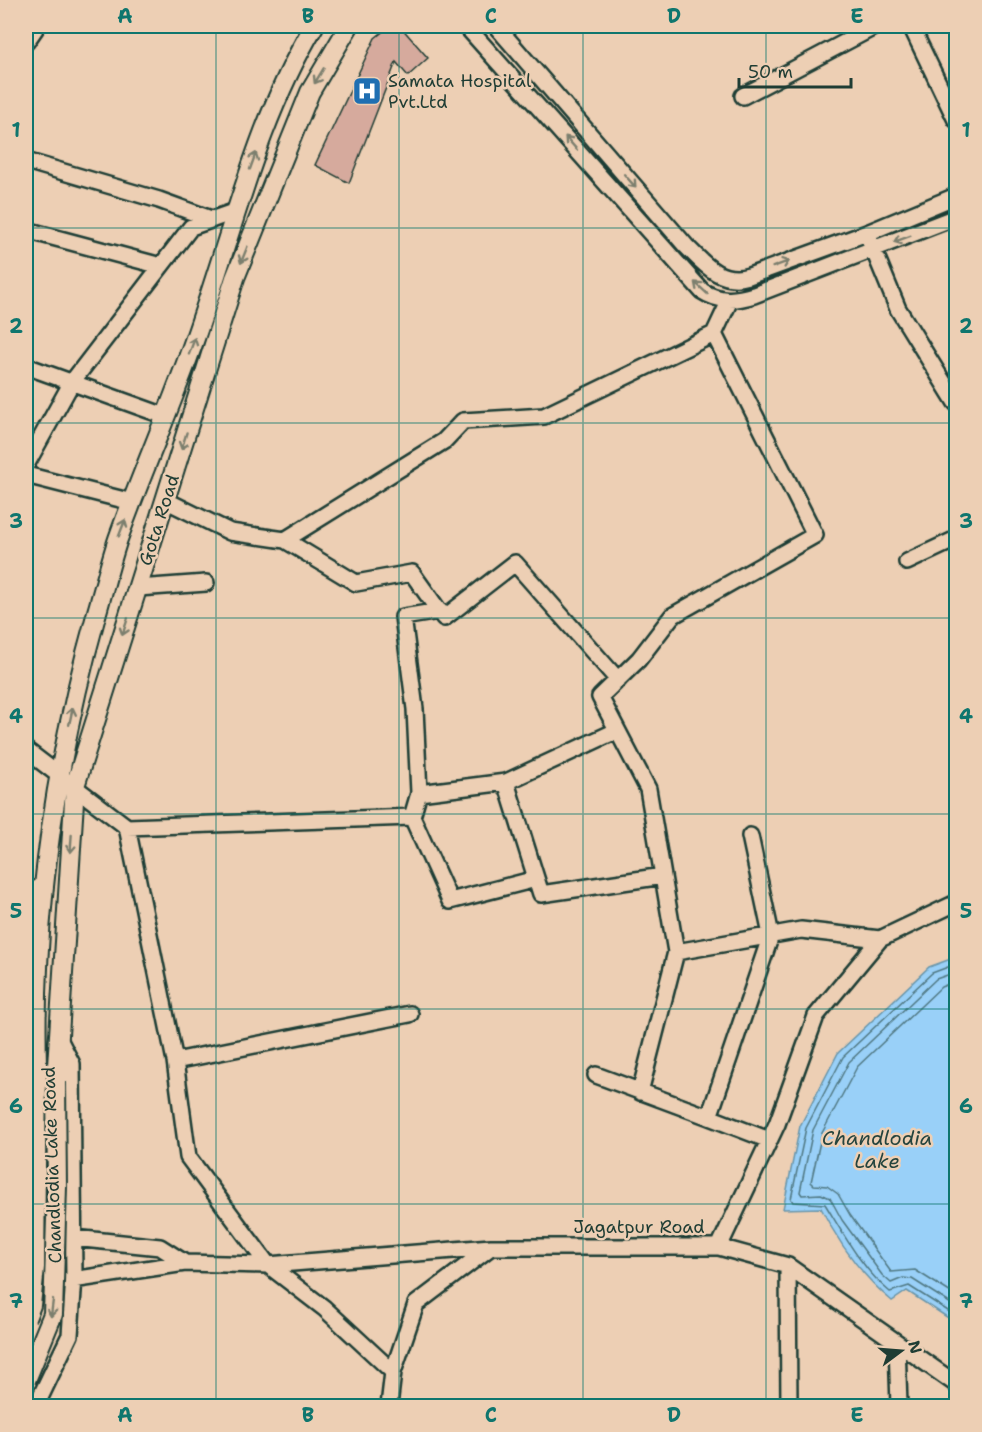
<svg xmlns="http://www.w3.org/2000/svg" width="982" height="1432" font-family="'Shantell Sans',sans-serif">
	<style>
		.water { fill: #99d0f8; stroke: #6895aa; stroke-width: 1.5 }
		.lines { fill: none; stroke-linecap: round; stroke-linejoin: round }
		.shore { stroke: #507882; stroke-width: 1.5 }
		.building { fill: #d6aa9d; stroke: #1f3d34; stroke-width: 1.5 }
		.minor-casing { stroke: #1f3d34; stroke-width: 20 }
		.major-casing { stroke: #1f3d34; stroke-width: 22 }
		.minor { stroke: #edcfb4; stroke-width: 15 }
		.major { stroke: #edcfb4; stroke-width: 18 }
		.major-bridge-casing { stroke: #1f3d34; stroke-width: 22; stroke-linecap: butt }
		.major-bridge { stroke: #edcfb4; stroke-width: 18 }
		.oneway { stroke: #7c7f6e }
		.grid { fill: none; stroke: #0f766e; stroke-width: 1.5; stroke-opacity: 0.55 }
		.labels { text-anchor: middle; dominant-baseline: central; stroke-width: 5; stroke-linejoin: round; paint-order: stroke }
		.poi-label { font-size: 18px; fill: #1f3d34; stroke: #edcfb4; text-anchor: start }
		.street-label { font-size: 18px; fill: #1f3d34; stroke: #edcfb4 }
		.water-label { font-size: 20px; font-style: italic; fill: #25443e; stroke: #edcfb4 }
		.neatline { fill: none; stroke: #0f766e; stroke-width: 2 }
		.grid-label { font-size: 20px; text-anchor: middle; font-weight: bold; fill: #0f766e }
	</style>
	<rect width="100%" height="100%" fill="#edcfb4"/>
	<filter id="ink" filterUnits="userSpaceOnUse"><feTurbulence type="fractalNoise" baseFrequency=".0167" numOctaves="2"/><feDisplacementMap in="SourceGraphic" scale="12" xChannelSelector="R" yChannelSelector="G"/><feConvolveMatrix kernelMatrix="1 2 1 2 8 2 1 2 1" color-interpolation-filters="sRGB"/></filter>
	<g filter="url(#ink)">
		<!-- water -->
		<path class="water" d="M 956,957 L 956,1323 L 907,1291 L 892,1301 C 862,1276 838,1242 821,1208 L 783,1209 L 800,1126 L 838,1053 L 929,967 Z"/>
		<g class="lines">
			<!-- shore -->
			<path class="shore" d="M 956,964 L 932,973 L 843,1057 L 806,1128 L 791,1199 L 793,1202 L 825,1204 C 844,1235 862,1269 890,1292 L 909,1286 L 956,1316
				M 956,972 L 936,979 L 849,1062 L 813,1130 L 800,1192 L 802,1195 L 821,1194 L 830,1198 L 842,1220 L 882,1275 L 891,1283 L 903,1278 L 912,1279 L 956,1307
				M 956,981 L 941,987 L 857,1067 L 822,1133 L 811,1182 L 814,1185 L 827,1186 L 838,1194 L 850,1215 L 891,1272 L 915,1270 L 956,1296"/>
		</g>
		<!-- building -->
		<path class="building" d="M 390,26 L 400,26 L 428,58 L 408,76 L 396,62 L 349,183 L 315,165 L 375,38 Z"/>
		<g class="lines">
			<!-- minor casing -->
			<g class="minor-casing">
				<path id="minor" d="M 466,26 L 702,291 C 719,302 735,301 754,295 L 956,217
					M 496,26 L 686,246 C 704,264 721,285 749,276 L 867,233 L 956,196
					M 911,26 L 956,120
					M 26,42 L 37,26
					M 743,96 L 876,26
					M 26,161 L 159,200 L 211,219
					M 26,230 L 161,266
					M 870,241 L 898,309 L 956,403
					M 730,300 L 714,334 L 815,535 L 672,616 L 639,659 L 600,697 L 648,789 L 676,952 L 801,930 L 880,939
					M 26,366 L 165,416
					M 26,465 L 72,382 L 191,227 L 236,211
					M 26,475 L 132,502
					M 165,500 L 230,532 L 285,540 L 444,441 L 463,421 L 544,416 L 714,334
					M 285,540 L 356,583 L 412,573 L 444,618 L 515,563 L 618,680
					M 907,562 L 956,539
					M 138,588 L 206,583
					M 616,731 L 506,782 L 541,894 L 663,876
					M 26,750 L 127,827 L 175,1061 L 188,1157 L 268,1265 L 324,1308 L 393,1372
					M 419,793 L 415,709 L 403,617 L 440,611
					M 412,817 L 450,901 L 536,879
					M 127,827 L 412,817 L 419,793 L 506,782
					M 750,836 L 771,935 L 709,1117 L 769,1140
					M 26,892 L 45,886
					M 26,1037 L 34,1011
					M 175,1061 L 410,1014
					M 596,1075 L 709,1117
					M 640,1092 L 676,952
					M 74,1238 L 160,1247 L 185,1263
					M 719,1247 L 777,1124 L 816,1016 L 880,939 L 956,903
					M 788,1266 L 789,1406
					M 26,1287 L 185,1263 L 268,1265 L 491,1247 L 719,1247 L 788,1266 L 956,1384
					M 897,1343 L 899,1406
					M 36,1406 L 70,1335 L 74,1277 L 72,1064 L 59,1039
					M 389,1406 L 393,1372 L 416,1304 L 491,1247"/>
			</g>
			<!-- major casing -->
			<g class="major-casing">
				<path id="major" d="M 37,1065 C 33,913 56,758 97,612 C 104,588 110,563 118,539 C 142,472 171,407 194,341 C 232,235 256,123 314,26
					M 56,1082 L 75,786 L 235,278 L 310,92 L 349,26"/>
			</g>
			<!-- minor -->
			<use href="#minor" class="minor"/>
			<!-- major -->
			<use href="#major" class="major"/>
			<!-- major-bridge casing -->
			<g class="major-bridge-casing">
				<path id="major-bridge" d="M 26,1318 L 31,1305 L 35,1267 L 37,1065
					M 26,1380 L 53,1314 L 57,1187 L 56,1082"/>
			</g>
			<!-- major-bridge -->
			<use href="#major-bridge" class="major-bridge"/>
		</g>
		<!-- one-way arrows -->
		<defs><path id="oneway-shaft" d="M-6 0H5M1.5-3L5.5 0L1.5 3" fill="none" stroke-width="1.6" stroke-linecap="round" stroke-linejoin="round" transform="scale(1.5)"/></defs>
		<g class="oneway">
			<use href="#oneway-shaft" transform="translate(319 76) rotate(121)"/>
			<use href="#oneway-shaft" transform="translate(571 143) rotate(-131)"/>
			<use href="#oneway-shaft" transform="translate(253 161) rotate(-70)"/>
			<use href="#oneway-shaft" transform="translate(630 181) rotate(49)"/>
			<use href="#oneway-shaft" transform="translate(902 239) rotate(159)"/>
			<use href="#oneway-shaft" transform="translate(244 255) rotate(112)"/>
			<use href="#oneway-shaft" transform="translate(781 264) rotate(-20)"/>
			<use href="#oneway-shaft" transform="translate(701 288) rotate(-138)"/>
			<use href="#oneway-shaft" transform="translate(192 346) rotate(-70)"/>
			<use href="#oneway-shaft" transform="translate(184 441) rotate(107)"/>
			<use href="#oneway-shaft" transform="translate(122 528) rotate(-69)"/>
			<use href="#oneway-shaft" transform="translate(125 627) rotate(108)"/>
			<use href="#oneway-shaft" transform="translate(71 716) rotate(-78)"/>
			<use href="#oneway-shaft" transform="translate(71 844) rotate(94)"/>
			<use href="#oneway-shaft" transform="translate(52 1308) rotate(97)"/>
		</g>
	</g>
	<!-- grid -->
	<path class="grid" d="M 216,26 L 216,1406M 399,26 L 399,1406M 583,26 L 583,1406M 766,26 L 766,1406M 26,228 L 956,228M 26,423 L 956,423M 26,618 L 956,618M 26,814 L 956,814M 26,1009 L 956,1009M 26,1204 L 956,1204"/>
	<!-- icons -->
	<defs>
		<g id="hospital-square" transform="scale(1.5)"><rect x="-9" y="-9" width="18" height="18" rx="4" fill="#1f6fb2" stroke="#edcfb4"/><path d="M-5-5h3v3.5h4V-5h3V5h-3V1.5h-4V5h-3Z" fill="#fff"/></g>
	</defs>
	<g fill-rule="evenodd">
		<use href="#hospital-square" x="367" y="91"/>
	</g>
	<g class="labels">
		<!-- poi labels -->
		<g class="poi-label">
			<text x="388" y="81">Samata Hospital<tspan x="388" dy="21">Pvt.Ltd</tspan></text>
		</g>
		<!-- street labels -->
		<g class="street-label">
			<text transform="translate(159 520) rotate(-72)">Gota Road</text>
			<text transform="translate(52 1165) rotate(-92)">Chandlodia Lake Road</text>
			<text x="639" y="1227">Jagatpur Road</text>
		</g>
		<!-- water labels -->
		<g class="water-label">
			<text x="877" y="1138">Chandlodia<tspan x="877" dy="23">Lake</tspan></text>
		</g>
	</g>
	<!-- margin -->
	<rect width="982" height="1432" fill="none" stroke="#edcfb4" stroke-width="66"/>
	<!-- north arrow -->
	<g transform="translate(901 1351) rotate(74)" stroke="#edcfb4" stroke-width="4.5" paint-order="stroke">
	<path d="M0-4.5L10 22L0 15L-10 22Z" fill="#1f3d34"/>
	<text y="-9" font-size="16" font-weight="bold" text-anchor="middle" fill="#1f3d34">N</text>
	</g>
	<!-- scale -->
	<path d="M739 78v9h112v-9" fill="none" stroke="#1f3d34" stroke-width="3"/>
	<text x="748" y="78" font-size="18" fill="#1f3d34" stroke="#edcfb4" stroke-width="4.5" paint-order="stroke">50 m</text>
	<rect x="33" y="33" width="916" height="1366" class="neatline"/>
	<g class="grid-label">
		<text x="125" y="23">A</text>
		<text x="308" y="23">B</text>
		<text x="491" y="23">C</text>
		<text x="674" y="23">D</text>
		<text x="857" y="23">E</text>
		<text x="16" y="137">1</text>
		<text x="966" y="137">1</text>
		<text x="16" y="333">2</text>
		<text x="966" y="333">2</text>
		<text x="16" y="528">3</text>
		<text x="966" y="528">3</text>
		<text x="16" y="723">4</text>
		<text x="966" y="723">4</text>
		<text x="16" y="918">5</text>
		<text x="966" y="918">5</text>
		<text x="16" y="1113">6</text>
		<text x="966" y="1113">6</text>
		<text x="16" y="1308">7</text>
		<text x="966" y="1308">7</text>
		<text x="125" y="1422">A</text>
		<text x="308" y="1422">B</text>
		<text x="491" y="1422">C</text>
		<text x="674" y="1422">D</text>
		<text x="857" y="1422">E</text>
	</g>
</svg>
